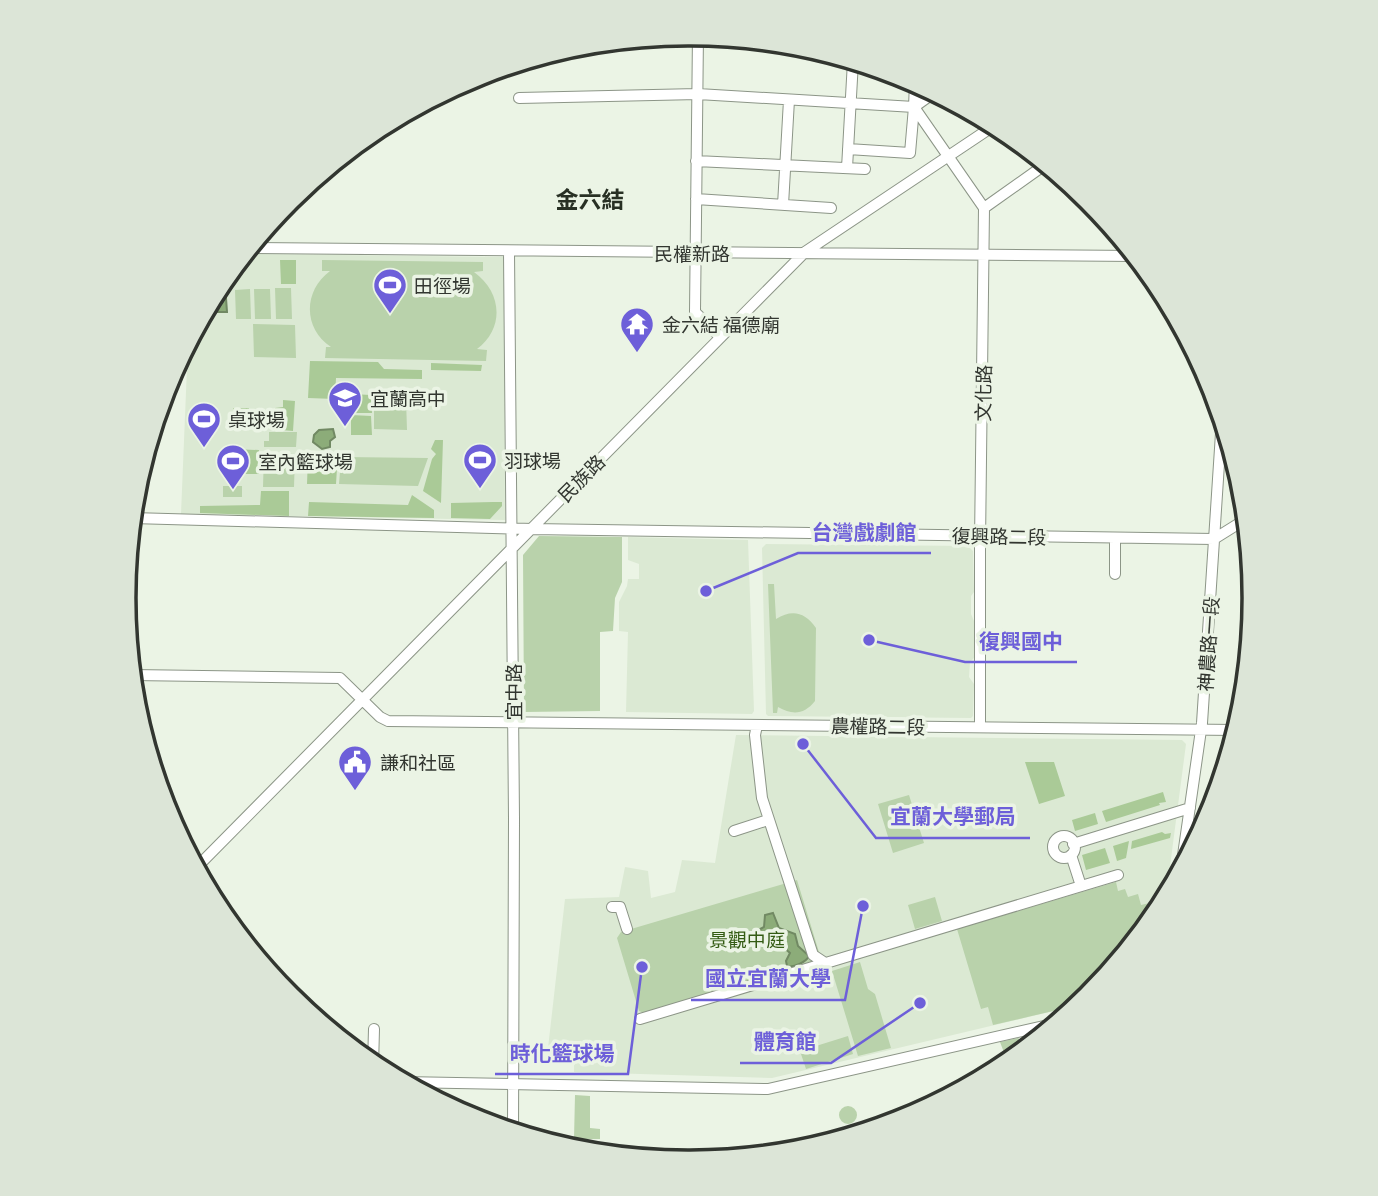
<svg xmlns="http://www.w3.org/2000/svg" width="1378" height="1196" font-family="Barlow,'Noto Sans TC',sans-serif">
	<style>
		.built { fill: #dbe9d3 }
		.green { fill: #b9d2ab }
		.forest { fill: #aaca97 }
		.water { fill: #8cac79; stroke: #718963; stroke-width: 2 }
		.lines { fill: none; stroke-linecap: round; stroke-linejoin: round }
		.minor-casing { stroke: #8c9587; stroke-width: 12 }
		.minor { stroke: #fff; stroke-width: 10 }
		.labels { text-anchor: middle; dominant-baseline: central; stroke-width: 7; stroke-linejoin: round; paint-order: stroke }
		.street-label { font-size: 19px; fill: #323630; stroke: #ebf4e5 }
		.poi-label { font-size: 19px; fill: #323630; stroke: #ebf4e5; text-anchor: start }
		.park-label { font-size: 19px; fill: #345c14; stroke: #ebf4e5 }
		.quarter-label { font-size: 23px; font-weight: bold; fill: #283024; stroke: #ebf4e5 }
		.rim { fill: none; stroke: #323630; stroke-width: 3.5 }
		.leader { fill: none; stroke: #6d5fd9; stroke-width: 2.5 }
		.callout-dot { fill: #6d5fd9; stroke: #ebf4e5; stroke-width: 2.5 }
		.callout-label { font-size: 21px; text-anchor: middle; font-weight: bold; fill: #6d5fd9; stroke: #ebf4e5; stroke-width: 7; stroke-linejoin: round; paint-order: stroke }
	</style>
	<rect width="100%" height="100%" fill="#ebf4e5"/>
	<!-- built -->
	<path class="built" d="M 244,254 L 504,257 L 505,520 L 181,514 L 188,343 L 220,284 Z
		M 628,537 L 748,540 L 754,711 L 752,714 L 626,712 L 628,632 L 619,631 L 619,602 L 627,586 L 628,579 L 639,579 L 639,564 L 628,560 Z
		M 766,544 L 968,546 L 973,551 L 974,592 L 971,596 L 971,614 L 974,621 L 974,658 L 970,662 L 969,677 L 974,684 L 973,716 L 971,718 L 768,716 L 766,714 L 762,548 Z
		M 736,735 L 1182,740 L 1186,744 L 1166,897 L 1158,912 L 1088,998 L 1079,1005 L 772,1078 L 574,1072 L 574,1058 L 547,1057 L 565,899 L 619,897 L 625,867 L 648,871 L 651,898 L 675,892 L 682,860 L 715,863 Z"/>
	<!-- green -->
	<path class="green" d="M 322,260 L 483,262 L 483,271 L 474,272 C 502,292 505,328 477,349 L 487,350 L 486,361 L 325,358 L 326,347 L 331,347 C 303,329 303,291 330,271 L 322,271 Z
		M 275,288 L 291,288 L 292,319 L 276,319 Z
		M 250,289 L 251,319 L 236,319 L 235,290 Z
		M 254,289 L 270,289 L 271,319 L 255,319 Z
		M 253,324 L 295,325 L 296,358 L 254,357 Z
		M 374,398 L 406,399 L 407,430 L 374,429 Z
		M 269,432 L 297,432 L 296,447 L 264,447 L 264,441 L 269,441 Z
		M 264,453 L 295,454 L 294,487 L 263,487 Z
		M 344,457 L 428,458 L 418,486 L 339,484 L 341,460 Z
		M 223,486 L 242,486 L 242,497 L 223,497 Z
		M 539,536 L 622,537 L 622,582 L 615,598 L 613,631 L 600,632 L 600,711 L 524,712 L 523,555 Z
		M 768,584 L 774,584 L 776,619 C 792,609 805,612 816,628 L 815,701 C 804,715 792,715 778,707 L 777,713 L 773,713 Z
		M 909,795 L 924,843 L 893,853 L 878,804 Z
		M 797,880 L 822,962 L 646,1014 L 639,1011 L 617,938 L 621,932 Z
		M 1116,882 L 1118,891 L 1125,889 L 1128,897 L 1138,894 L 1141,905 L 1150,903 L 1154,918 L 1088,998 L 1079,1005 L 993,1025 L 988,1007 L 981,1009 L 957,929 Z
		M 935,897 L 942,921 L 915,929 L 908,905 Z
		M 860,962 L 868,989 L 875,994 L 891,1048 L 858,1056 L 832,971 Z
		M 848,1036 L 853,1054 L 806,1069 L 800,1051 Z
		M 1018,1038 L 1022,1041 L 1024,1050 L 1008,1063 L 1000,1042 Z
		M 575,1095 L 590,1096 L 590,1128 L 600,1129 L 600,1139 L 574,1139 Z
		M839 1115a9 9 0 1 1 18 0a9 9 0 1 1-18 0Z"/>
	<!-- forest -->
	<path class="forest" d="M 280,260 L 296,260 L 296,284 L 281,284 Z
		M 310,361 L 378,362 L 384,369 L 422,370 L 422,379 L 336,378 L 335,399 L 308,398 Z
		M 431,363 L 482,365 L 481,371 L 431,370 Z
		M 351,394 L 371,395 L 372,413 L 352,413 Z
		M 283,400 L 295,401 L 293,431 L 282,430 L 282,419 L 275,413 L 275,408 L 283,407 Z
		M 233,408 L 249,408 L 248,428 L 233,427 Z
		M 351,415 L 371,416 L 372,435 L 351,435 Z
		M 435,440 L 443,440 L 441,503 L 423,491 L 432,459 L 436,454 L 431,449 Z
		M 231,449 L 259,450 L 259,474 L 230,474 Z
		M 308,457 L 334,457 L 337,468 L 336,484 L 307,484 Z
		M 261,491 L 289,491 L 289,516 L 200,513 L 200,506 L 260,505 Z
		M 412,495 L 434,510 L 434,518 L 308,516 L 309,502 L 408,505 Z
		M 493,502 L 502,502 L 502,506 L 490,519 L 451,518 L 451,503 Z
		M 1025,762 L 1054,762 L 1065,796 L 1039,804 Z
		M 1163,792 L 1166,802 L 1159,803 L 1160,805 L 1106,822 L 1102,811 Z
		M 1095,813 L 1098,824 L 1075,831 L 1072,820 Z
		M 1162,832 L 1165,834 L 1171,833 L 1170,838 L 1131,849 L 1132,841 Z
		M 1129,841 L 1126,858 L 1117,861 L 1113,846 Z
		M 1105,848 L 1110,863 L 1086,870 L 1082,855 Z"/>
	<!-- water -->
	<path class="water" d="M 220,284 L 225,284 L 227,312 L 206,312 Z
		M 333,429 L 335,437 L 330,441 L 330,447 L 322,449 L 313,442 L 314,435 L 319,430 Z
		M 773,913 L 779,928 L 795,934 L 798,946 L 809,956 C 806,962 794,968 787,966 L 786,961 L 790,953 L 772,937 L 765,939 L 760,946 L 743,943 L 742,939 L 764,927 L 765,915 Z"/>
	<g class="lines">
		<!-- minor casing -->
		<g class="minor-casing">
			<path id="minor" d="M 698,34 L 695,312 L 720,337
				M 915,82 L 914,107 L 984,208 L 980,543 L 980,727
				M 519,98 L 698,94 L 914,107 L 935,92
				M 848,149 L 910,153 L 914,107
				M 696,161 L 865,169
				M 847,168 L 853,61
				M 696,199 L 831,208
				M 783,205 L 789,100
				M 984,208 L 1046,164
				M 249,248 L 1135,256
				M 509,252 L 514,819 L 513,1132
				M 132,518 L 532,529 L 1214,539
				M 1115,538 L 1115,574
				M 1214,539 L 1246,519
				M 132,675 L 340,678 L 380,717 L 388,721 L 1236,730
				M 757,725 L 755,735 L 762,798 L 813,955 L 825,963
				M 734,831 L 768,820
				M1053 847a11 11 0 1 1 22 0a11 11 0 1 1-22 0Z
				M 1073,844 L 1190,808
				M 1071,855 L 1081,886
				M 196,868 L 805,252 L 995,125
				M 1181,869 L 1202,723 L 1222,418
				M 612,907 L 620,907 L 627,929
				M 1153,914 L 1156,914
				M 640,1019 L 1118,875
				M 373,1066 L 374,1029
				M 403,1082 L 768,1089 L 1057,1023"/>
		</g>
		<!-- minor -->
		<use href="#minor" class="minor"/>
	</g>
	<!-- icons -->
	<defs>
		<g id="stadium-pin" transform="scale(1.75)"><path d="M0 17L-7.5 6A9.5 9.5 0 1 1 7.5 6Z" fill="#6d5fd9" stroke="#ebf4e5"/><path d="M0-5a6.5 5 0 1 0 0 10a6.5 5 0 1 0 0-10ZM-3.5-1.8h7v3.6h-7Z" fill="#fff"/></g>
		<g id="temple-pin" transform="scale(1.75)"><path d="M0 17L-7.5 6A9.5 9.5 0 1 1 7.5 6Z" fill="#6d5fd9" stroke="#ebf4e5"/><path d="M0-6L5-2H3V0L6.5 2.5H4V6H1.5V3h-3V6H-4V2.5H-6.5L-3 0V-2H-5Z" fill="#fff"/></g>
		<g id="school-pin" transform="scale(1.75)"><path d="M0 17L-7.5 6A9.5 9.5 0 1 1 7.5 6Z" fill="#6d5fd9" stroke="#ebf4e5"/><path d="M0-5L7-2L0 1L-7-2ZM-4 1L0 2.5L4 1V4Q0 6-4 4Z" fill="#fff"/></g>
		<g id="civic-pin" transform="scale(1.75)"><path d="M0 17L-7.5 6A9.5 9.5 0 1 1 7.5 6Z" fill="#6d5fd9" stroke="#ebf4e5"/><path d="M-.6-6.5H3V-4.5H.6V-3L4-1V1h2V6H-6V1h2V-1L-.6-3ZM-1.2 2.5V6h2.4V2.5Z" fill="#fff"/></g>
	</defs>
	<g fill-rule="evenodd">
		<use href="#stadium-pin" x="390" y="285"/>
		<use href="#temple-pin" x="637" y="324"/>
		<use href="#school-pin" x="345" y="398"/>
		<use href="#stadium-pin" x="204" y="419"/>
		<use href="#stadium-pin" x="480" y="460"/>
		<use href="#stadium-pin" x="233" y="461"/>
		<use href="#civic-pin" x="355" y="762"/>
	</g>
	<g class="labels">
		<!-- street labels -->
		<g class="street-label">
			<text x="692" y="253">民權新路</text>
			<text transform="translate(983 393) rotate(-89)">文化路</text>
			<text transform="translate(581 478) rotate(-45)">民族路</text>
			<text transform="translate(999 536) rotate(1)">復興路二段</text>
			<text transform="translate(1208 644) rotate(-86)">神農路一段</text>
			<text transform="translate(513 692) rotate(-90)">宜中路</text>
			<text transform="translate(878 726) rotate(1)">農權路二段</text>
		</g>
		<!-- poi labels -->
		<g class="poi-label">
			<text x="414" y="285">田徑場</text>
			<text x="662" y="324">金六結 福德廟</text>
			<text x="370" y="398">宜蘭高中</text>
			<text x="228" y="419">桌球場</text>
			<text x="504" y="460">羽球場</text>
			<text x="258" y="461">室內籃球場</text>
			<text x="380" y="762">謙和社區</text>
		</g>
		<!-- park labels -->
		<g class="park-label">
			<text x="747" y="939">景觀中庭</text>
		</g>
		<!-- quarter labels -->
		<g class="quarter-label">
			<text x="590" y="199">金六結</text>
		</g>
	</g>
	<!-- crop -->
	<path d="M0 0H1378V1196H0ZM688 46H690A552 552 0 0 1 1242 598V598A552 552 0 0 1 690 1150H688A552 552 0 0 1 136 598V598A552 552 0 0 1 688 46Z" fill="#dce5d7" fill-rule="evenodd"/>
	<path class="rim" d="M688 46H690A552 552 0 0 1 1242 598V598A552 552 0 0 1 690 1150H688A552 552 0 0 1 136 598V598A552 552 0 0 1 688 46Z"/>
	<!-- callouts -->
	<path class="leader" d="M706 591L798 553H931M869 640L965 662H1077M803 744L876 838H1030M863 906L845 1000H691M920 1003L831 1063H740M642 967L628 1074H495"/>
	<g class="callout-dot">
		<circle cx="706" cy="591" r="7"/>
		<circle cx="869" cy="640" r="7"/>
		<circle cx="803" cy="744" r="7"/>
		<circle cx="863" cy="906" r="7"/>
		<circle cx="920" cy="1003" r="7"/>
		<circle cx="642" cy="967" r="7"/>
	</g>
	<g class="callout-label">
		<text x="864" y="540">台灣戲劇館</text>
		<text x="1021" y="649">復興國中</text>
		<text x="953" y="824">宜蘭大學郵局</text>
		<text x="768" y="986">國立宜蘭大學</text>
		<text x="785" y="1049">體育館</text>
		<text x="562" y="1061">時化籃球場</text>
	</g>
</svg>
